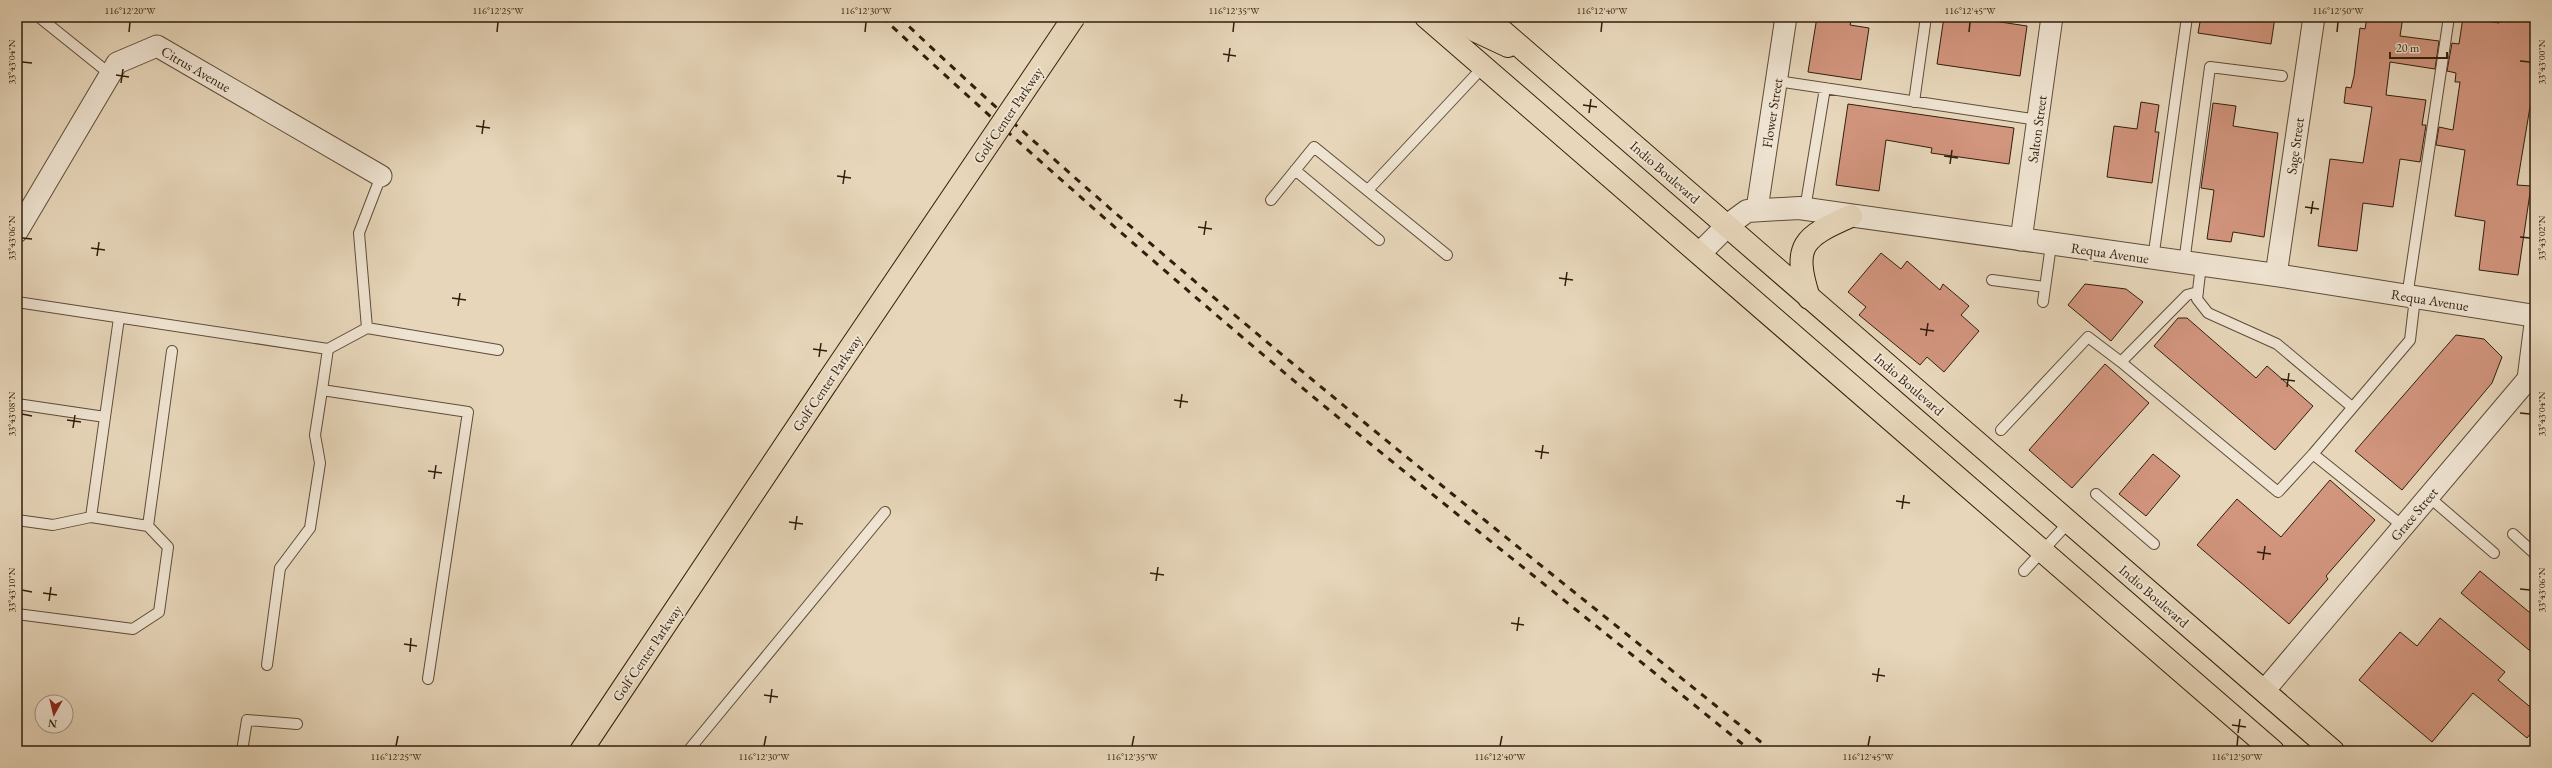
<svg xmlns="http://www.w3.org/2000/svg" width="2552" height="768" font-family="'EB Garamond',serif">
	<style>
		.building { fill: #d2957e; stroke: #311e0c }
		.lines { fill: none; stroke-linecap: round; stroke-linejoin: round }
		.service-casing { stroke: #5e4c38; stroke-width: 12 }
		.minor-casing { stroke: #5e4c38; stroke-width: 23 }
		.tertiary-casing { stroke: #5e4c38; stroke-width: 24 }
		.primary-casing { stroke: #311e0c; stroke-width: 24 }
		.service { stroke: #efe4d2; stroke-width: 10 }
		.minor { stroke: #efe4d2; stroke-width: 21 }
		.tertiary { stroke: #efe4d2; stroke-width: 22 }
		.primary { stroke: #e7d6ba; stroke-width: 22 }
		.rail { stroke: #311e0c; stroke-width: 3; stroke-dasharray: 7 7; stroke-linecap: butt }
		.primary-bridge-casing { stroke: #311e0c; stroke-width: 24; stroke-linecap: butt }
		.primary-bridge { stroke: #e7d6ba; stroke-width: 22 }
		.ticks { fill: none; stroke: #311e0c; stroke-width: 1.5 }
		.labels { text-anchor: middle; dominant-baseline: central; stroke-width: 4; stroke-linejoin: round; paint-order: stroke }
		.street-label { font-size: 14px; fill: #311e0c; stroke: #efe4d2 }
		.neatline { fill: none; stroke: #311e0c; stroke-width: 1.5 }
		.ticks-label { font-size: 10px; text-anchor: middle; fill: #311e0c }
	</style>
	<rect width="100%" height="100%" fill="#e7d6ba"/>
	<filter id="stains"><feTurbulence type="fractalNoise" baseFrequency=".005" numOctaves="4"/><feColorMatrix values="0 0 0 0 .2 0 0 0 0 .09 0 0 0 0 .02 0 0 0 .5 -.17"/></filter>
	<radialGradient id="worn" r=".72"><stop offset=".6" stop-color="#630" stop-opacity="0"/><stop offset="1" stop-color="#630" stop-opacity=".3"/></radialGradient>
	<!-- building -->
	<path class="building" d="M 1817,17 L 1852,17 L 1850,25 L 1869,28 L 1861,80 L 1808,72 Z
		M 1944,17 L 1967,17 L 2027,26 L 2020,76 L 1937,64 Z
		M 2201,17 L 2275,17 L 2271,44 L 2198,33 Z
		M 2367,17 L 2403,17 L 2400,36 L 2439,41 L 2435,69 L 2390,62 L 2386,95 L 2426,100 L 2422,125 L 2426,125 L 2420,162 L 2400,159 L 2393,207 L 2363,203 L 2357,251 L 2318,246 L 2330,159 L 2363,163 L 2372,107 L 2344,103 L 2346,87 L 2351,88 L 2354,76 L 2360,28 L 2365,29 Z
		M 2463,17 L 2499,23 L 2500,17 L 2535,17 L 2535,77 L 2517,185 L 2531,186 L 2518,275 L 2479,270 L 2485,221 L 2455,216 L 2465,150 L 2436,145 L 2439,127 L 2453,130 L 2460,82 L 2455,82 L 2456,73 L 2447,71 L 2452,43 L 2459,44 Z
		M 2141,102 L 2159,105 L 2155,132 L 2159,132 L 2152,183 L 2107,177 L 2114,126 L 2137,129 Z
		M 2213,103 L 2236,106 L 2233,126 L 2278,133 L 2264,237 L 2233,232 L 2231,242 L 2207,239 L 2214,190 L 2201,188 Z
		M 1848,104 L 2014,128 L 2009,164 L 1931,153 L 1932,148 L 1886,140 L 1879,191 L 1836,185 Z
		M 1881,253 L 1901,269 L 1907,261 L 1940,290 L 1943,284 L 1969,306 L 1961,315 L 1979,331 L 1944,372 L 1927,357 L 1920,365 L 1859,315 L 1866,307 L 1848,292 Z
		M 2085,284 L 2126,289 L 2143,302 L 2111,341 L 2068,305 Z
		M 2178,318 L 2187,318 L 2256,378 L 2267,366 L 2313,406 L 2275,450 L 2154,346 Z
		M 2456,335 L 2484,339 L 2502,357 L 2492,383 L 2402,490 L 2355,451 Z
		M 2105,364 L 2149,403 L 2072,488 L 2029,450 Z
		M 2153,454 L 2180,476 L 2146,516 L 2119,494 Z
		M 2330,480 L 2375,520 L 2326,576 L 2328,579 L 2289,624 L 2197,545 L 2237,499 L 2281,537 Z
		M 2480,571 L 2535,617 L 2535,655 L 2461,593 Z
		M 2440,618 L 2505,672 L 2498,680 L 2535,711 L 2535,728 L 2527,738 L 2473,693 L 2432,742 L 2359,680 L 2400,632 L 2417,646 Z"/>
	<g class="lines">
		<!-- service casing -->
		<g class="service-casing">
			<path id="service" d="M 39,17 L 110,74
				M 1777,81 L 2038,120
				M 1914,102 L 1926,17
				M 1295,170 L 1379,240
				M 1368,190 L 1483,67
				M 1271,200 L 1314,147 L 1447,255
				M 1805,209 L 1825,88
				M 2153,259 L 2187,17
				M 2184,263 L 2210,67 L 2282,76
				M 2201,265 L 2197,299 L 2208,313 L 2277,344 L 2352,407
				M 1992,280 L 2045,287
				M 2198,292 L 2187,295 L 2121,362 L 2278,492 L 2313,454 L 2410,340 L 2415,298
				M 2407,297 L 2449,17
				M 17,302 L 328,349 L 367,328 L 359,233 L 381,176
				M 2043,302 L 2051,245
				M 367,328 L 498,350
				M 328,349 L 322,390 L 468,412 L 428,679
				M 17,404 L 105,417 L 119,318
				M 2001,430 L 2088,337 L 2121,362
				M 2313,454 L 2404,527
				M 2096,494 L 2154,544
				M 2429,497 L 2494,553
				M 91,517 L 105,417
				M 17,520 L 53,525 L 91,517 L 148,526 L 168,547 L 159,612 L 133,629 L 17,614
				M 148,526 L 172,351
				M 2513,534 L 2535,554
				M 2024,571 L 2069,522
				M 267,665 L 280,568 L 310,528 L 320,463 L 315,435 L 322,390
				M 242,751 L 247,720 L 297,724
				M 688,751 L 885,512"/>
		</g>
		<!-- minor casing -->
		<g class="minor-casing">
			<path id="minor" d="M 1757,209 L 1786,17
				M 17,232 L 117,63 L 157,46 L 381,176
				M 2021,240 L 2052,17
				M 2276,275 L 2314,17
				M 2264,691 L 2528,379 L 2535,324"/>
		</g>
		<!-- tertiary casing -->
		<g class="tertiary-casing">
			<path id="tertiary" d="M 1700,253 L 1728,225 L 1747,211 L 1799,208 L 2276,275 L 2535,316"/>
		</g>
		<!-- primary casing -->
		<g class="primary-casing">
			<path id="primary" d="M 1426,17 L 2273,751
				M 1459,17 L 1476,31 L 1508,46
				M 1486,17 L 2333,751
				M 1809,298 C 1792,245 1803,237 1851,216
				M 581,751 L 828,381"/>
		</g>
		<!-- service -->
		<use href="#service" class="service"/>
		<!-- minor -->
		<use href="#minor" class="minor"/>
		<!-- tertiary -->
		<use href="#tertiary" class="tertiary"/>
		<!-- primary -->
		<use href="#primary" class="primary"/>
		<!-- rail -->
		<path class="rail" d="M 882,17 C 1022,147 1165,273 1311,395 C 1456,515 1605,632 1751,751
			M 899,17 C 1175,279 1476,512 1772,751"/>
		<!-- primary-bridge casing -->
		<g class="primary-bridge-casing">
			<path id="primary-bridge" d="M 828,381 L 1074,17"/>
		</g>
		<!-- primary-bridge -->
		<use href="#primary-bridge" class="primary-bridge"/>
	</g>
	<!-- ticks -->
	<path class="ticks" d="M 129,32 L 130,22M 497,32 L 498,22M 865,32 L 866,22M 1233,32 L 1234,22M 1601,32 L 1602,22M 1969,32 L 1970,22M 2337,32 L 2338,22M 1223,54 L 1236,56M 2520,61 L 2530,62M 22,62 L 32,63M 1228,62 L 1230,48M 116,75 L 129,77M 121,83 L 123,69M 1583,105 L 1597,107M 1589,113 L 1591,99M 476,126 L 490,128M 482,134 L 484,120M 1944,156 L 1958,158M 1950,164 L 1952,150M 837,176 L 851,178M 843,184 L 845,170M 2305,207 L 2319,209M 2311,214 L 2313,201M 1198,227 L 1212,229M 1204,235 L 1206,221M 2520,237 L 2530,238M 22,238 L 32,239M 91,248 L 105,250M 97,256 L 99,242M 1559,278 L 1573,280M 1565,286 L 1567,272M 452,298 L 466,300M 458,306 L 460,293M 1920,329 L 1934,331M 1926,336 L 1928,323M 813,349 L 827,351M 819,357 L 821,343M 2281,379 L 2295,381M 2287,387 L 2289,373M 1174,400 L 1188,402M 1180,408 L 1182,394M 2520,413 L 2530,414M 22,414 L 32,416M 67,420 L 81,422M 73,428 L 75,415M 1535,451 L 1549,453M 1541,459 L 1543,445M 428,471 L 442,473M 434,479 L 436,465M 1896,501 L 1910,503M 1902,509 L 1904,495M 789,522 L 803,524M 795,530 L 797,516M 2257,552 L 2271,554M 2263,560 L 2265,546M 1150,573 L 1164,575M 1156,581 L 1158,567M 2520,589 L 2530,590M 22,590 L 32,592M 43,593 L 57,595M 49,601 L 51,587M 1511,623 L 1524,625M 1517,631 L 1519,617M 404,644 L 417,646M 410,652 L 411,638M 1872,674 L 1885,676M 1877,682 L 1879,668M 764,695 L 778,697M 770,703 L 772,689M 2232,725 L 2246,727M 2238,733 L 2240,719M 396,746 L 398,736M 764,746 L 766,736M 1132,746 L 1134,736M 1500,746 L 1502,736M 1868,746 L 1870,736M 2237,746 L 2238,736"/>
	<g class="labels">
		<!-- street labels -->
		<g class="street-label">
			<text transform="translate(196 69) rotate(30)">Citrus Avenue</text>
			<text transform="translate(1772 113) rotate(-81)">Flower Street</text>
			<text transform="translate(1008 115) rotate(-56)">Golf Center Parkway</text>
			<text transform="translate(2037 129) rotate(-82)">Salton Street</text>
			<text transform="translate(2295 146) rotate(-82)">Sage Street</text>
			<text transform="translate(1665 172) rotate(41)">Indio Boulevard</text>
			<text transform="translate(2110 253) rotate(8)">Requa Avenue</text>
			<text transform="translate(2430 300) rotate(9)">Requa Avenue</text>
			<text transform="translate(827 383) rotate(-56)">Golf Center Parkway</text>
			<text transform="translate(1909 384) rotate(41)">Indio Boulevard</text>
			<text transform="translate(2414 514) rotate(-50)">Grace Street</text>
			<text transform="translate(2154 596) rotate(41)">Indio Boulevard</text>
			<text transform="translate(647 653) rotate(-56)">Golf Center Parkway</text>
		</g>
	</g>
	<!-- margin -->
	<rect width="2552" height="768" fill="none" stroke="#e7d6ba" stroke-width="44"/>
	<!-- north arrow -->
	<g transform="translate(54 714) rotate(188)"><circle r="19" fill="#efe4d2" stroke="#a39583"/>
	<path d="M0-3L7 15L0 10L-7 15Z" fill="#8f2418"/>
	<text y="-6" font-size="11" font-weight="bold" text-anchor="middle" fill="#311e0c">N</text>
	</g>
	<!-- scale -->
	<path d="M2390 52v6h57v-6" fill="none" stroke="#311e0c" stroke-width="2"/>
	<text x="2396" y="52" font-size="12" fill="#311e0c" stroke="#efe4d2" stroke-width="3" paint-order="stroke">20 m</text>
	<rect x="22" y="22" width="2508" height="724" class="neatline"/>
	<g class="ticks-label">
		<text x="130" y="14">116°12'20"W</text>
		<text x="498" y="14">116°12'25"W</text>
		<text x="866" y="14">116°12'30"W</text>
		<text x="1234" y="14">116°12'35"W</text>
		<text x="1602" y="14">116°12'40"W</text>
		<text x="1970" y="14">116°12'45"W</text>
		<text x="2338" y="14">116°12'50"W</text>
		<text transform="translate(11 62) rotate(-90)" y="4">33°43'04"N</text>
		<text transform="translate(2541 62) rotate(-90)" y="4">33°43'00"N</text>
		<text transform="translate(11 238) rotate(-90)" y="4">33°43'06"N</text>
		<text transform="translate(2541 238) rotate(-90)" y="4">33°43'02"N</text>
		<text transform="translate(11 414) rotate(-90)" y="4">33°43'08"N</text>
		<text transform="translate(2541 414) rotate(-90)" y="4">33°43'04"N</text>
		<text transform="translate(11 590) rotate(-90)" y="4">33°43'10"N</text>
		<text transform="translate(2541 590) rotate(-90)" y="4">33°43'06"N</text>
		<text x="396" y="760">116°12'25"W</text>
		<text x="764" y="760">116°12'30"W</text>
		<text x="1132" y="760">116°12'35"W</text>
		<text x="1500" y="760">116°12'40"W</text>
		<text x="1868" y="760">116°12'45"W</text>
		<text x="2237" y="760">116°12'50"W</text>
	</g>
	<rect width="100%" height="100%" filter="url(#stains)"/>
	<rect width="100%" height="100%" fill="url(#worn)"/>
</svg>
